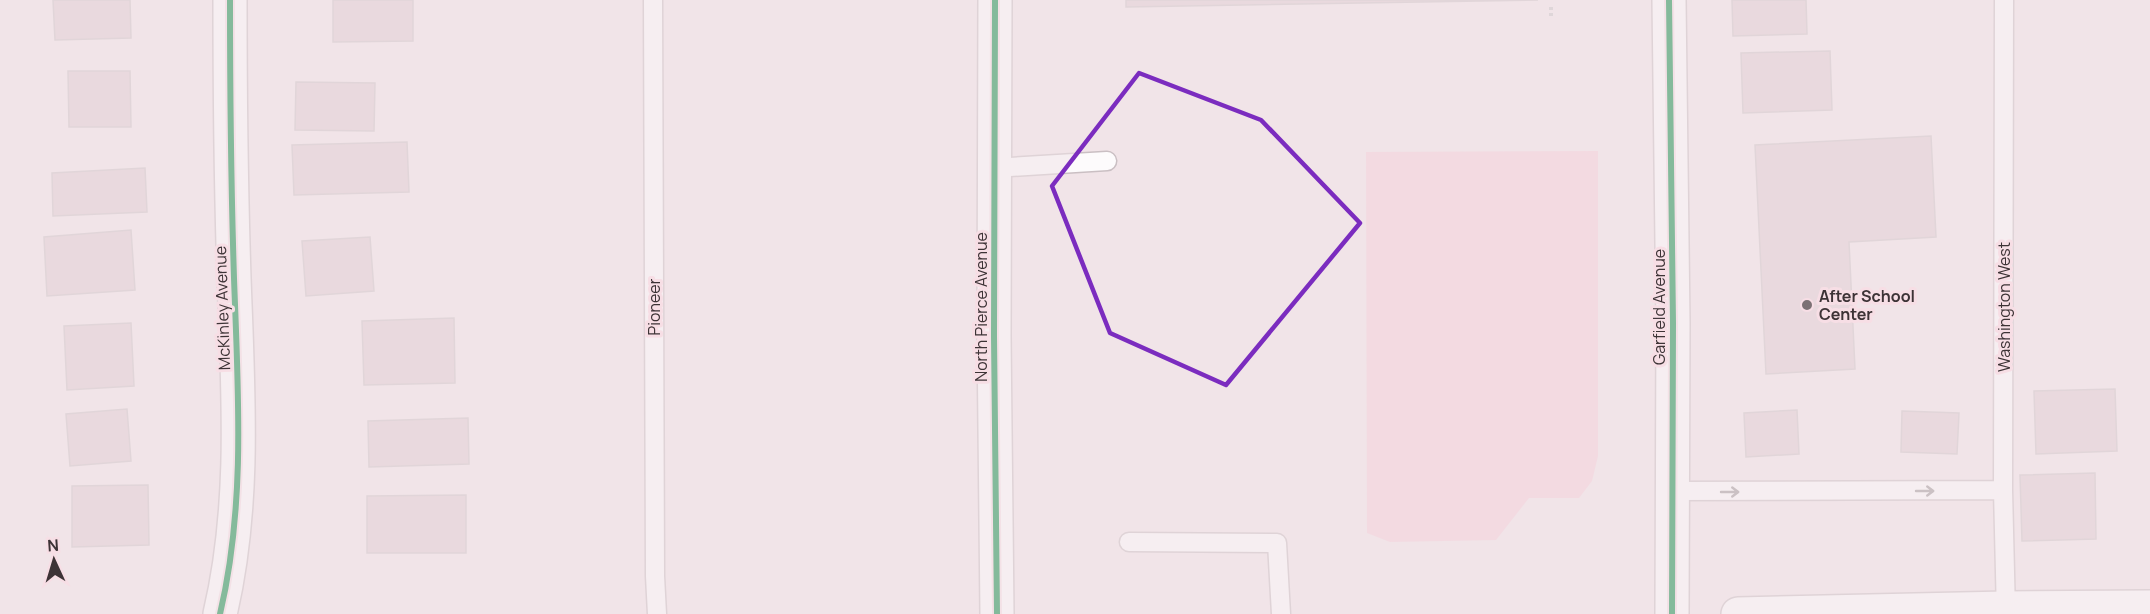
<svg xmlns="http://www.w3.org/2000/svg" width="2150" height="614" font-family="Manrope,sans-serif">
	<style>
		.green { fill: #f5cfda }
		.building { fill: #e1ccd2; stroke: #cec4c7; stroke-width: 1.5 }
		.lines { fill: none; stroke-linecap: round; stroke-linejoin: round }
		.lane-casing { stroke: #cabfc3; stroke-width: 21 }
		.street-casing { stroke: #cabfc3; stroke-width: 36 }
		.secondary-casing { stroke: #cabfc3; stroke-width: 36 }
		.path { stroke: #cbc6c7; stroke-width: 4; stroke-dasharray: 3 3; stroke-linecap: butt }
		.lane { stroke: #fdfbfc; stroke-width: 18 }
		.street { stroke: #fdfbfc; stroke-width: 33 }
		.secondary { stroke: #fdfbfc; stroke-width: 33 }
		.cycleway-casing { stroke: #f7dee5; stroke-width: 10 }
		.cycleway { stroke: #00873e; stroke-width: 6 }
		.oneway { stroke: #9d9799 }
		.marked { fill: none; stroke: #7b2cbf; stroke-width: 4.5; stroke-linejoin: round }
		.poi-dot { fill: #7c7174; stroke: #f7dee5; stroke-width: 2 }
		.labels { text-anchor: middle; dominant-baseline: central; stroke-width: 6; stroke-linejoin: round; paint-order: stroke }
		.poi-label { font-size: 16px; font-weight: bold; fill: #3d3336; stroke: #f7dee5; text-anchor: start }
		.street-label { font-size: 16px; fill: #3d3336; stroke: #f7dee5 }
	</style>
	<rect width="100%" height="100%" fill="#f1e4e8"/>
	<!-- green -->
	<path class="green" d="M 1598,151 L 1598,456 L 1592,481 L 1579,498 L 1529,498 L 1496,540 L 1390,542 L 1367,533 L 1366,152 Z"/>
	<!-- building -->
	<path class="building" d="M 53,0 L 130,0 L 131,38 L 55,40 Z
		M 333,0 L 413,0 L 413,41 L 333,42 Z
		M 1126,0 L 1538,0 L 1126,7 Z
		M 1732,0 L 1806,0 L 1807,34 L 1733,36 Z
		M 1830,51 L 1832,110 L 1743,113 L 1741,53 Z
		M 68,71 L 130,71 L 131,127 L 69,127 Z
		M 296,82 L 375,83 L 374,131 L 295,130 Z
		M 1931,136 L 1936,237 L 1849,242 L 1855,369 L 1766,374 L 1755,145 Z
		M 407,142 L 409,192 L 294,195 L 292,145 Z
		M 145,168 L 147,212 L 53,216 L 52,173 Z
		M 131,230 L 135,290 L 47,296 L 44,237 Z
		M 370,237 L 374,291 L 306,296 L 302,241 Z
		M 454,318 L 455,383 L 364,385 L 362,321 Z
		M 131,323 L 134,386 L 67,390 L 64,326 Z
		M 2115,389 L 2117,451 L 2036,454 L 2034,391 Z
		M 127,409 L 131,461 L 70,466 L 66,414 Z
		M 1797,410 L 1799,454 L 1746,457 L 1744,413 Z
		M 1902,411 L 1959,413 L 1957,454 L 1901,452 Z
		M 468,418 L 469,464 L 369,467 L 368,421 Z
		M 2095,473 L 2096,539 L 2022,541 L 2020,475 Z
		M 148,485 L 149,545 L 72,547 L 72,486 Z
		M 466,495 L 466,553 L 367,553 L 367,496 Z"/>
	<g class="lines">
		<!-- lane casing -->
		<g class="lane-casing">
			<path id="lane" d="M 653,0 L 655,576 L 657,614
				M 2004,0 L 2003,490 L 2006,614
				M 994,168 L 1107,161
				M 1672,491 L 2003,490
				M 1129,542 L 1277,543 L 1281,614"/>
		</g>
		<!-- street casing -->
		<g class="street-casing">
			<path id="street" d="M 1669,0 L 1673,323 L 1672,614
				M 220,614 C 246,504 238,390 234,278 C 231,185 230,93 230,0"/>
		</g>
		<!-- secondary casing -->
		<g class="secondary-casing">
			<path id="secondary" d="M 995,0 L 994,336 L 997,614
				M 1738,614 L 2006,608 L 2150,607"/>
		</g>
		<!-- path -->
		<path class="path" d="M 1551,7 L 1551,17"/>
		<!-- lane -->
		<use href="#lane" class="lane"/>
		<!-- street -->
		<use href="#street" class="street"/>
		<!-- secondary -->
		<use href="#secondary" class="secondary"/>
		<!-- cycleway casing -->
		<g class="cycleway-casing">
			<path id="cycleway" d="M 995,0 L 994,336 L 997,614
				M 1669,0 L 1673,323 L 1672,614
				M 220,614 C 246,504 238,390 234,278 C 231,185 230,93 230,0"/>
		</g>
		<!-- cycleway -->
		<use href="#cycleway" class="cycleway"/>
	</g>
	<!-- one-way arrows -->
	<defs><path id="oneway-shaft" d="M-6 0H5M1.5-3L5.5 0L1.5 3" fill="none" stroke-width="1.6" stroke-linecap="round" stroke-linejoin="round" transform="scale(1.5)"/></defs>
	<g class="oneway">
		<use href="#oneway-shaft" transform="translate(1925 491)"/>
		<use href="#oneway-shaft" transform="translate(1730 492)"/>
	</g>
	<!-- marked area -->
	<path d="M0 0H2150V614H0ZM 1139,73 L 1261,120 L 1360,223 L 1226,385 L 1110,333 L 1052,186 Z" fill="#f1e4e8" fill-opacity=".55" fill-rule="evenodd"/>
	<path class="marked" d="M 1139,73 L 1261,120 L 1360,223 L 1226,385 L 1110,333 L 1052,186 Z"/>
	<!-- markers -->
	<circle class="poi-dot" cx="1807" cy="305" r="6"/>
	<g class="labels">
		<!-- poi labels -->
		<g class="poi-label">
			<text x="1819" y="296">After School<tspan x="1819" dy="18">Center</tspan></text>
		</g>
		<!-- street labels -->
		<g class="street-label">
			<text transform="translate(654 307) rotate(-90)">Pioneer</text>
			<text transform="translate(981 307) rotate(-90)">North Pierce Avenue</text>
			<text transform="translate(1659 307) rotate(-90)">Garfield Avenue</text>
			<text transform="translate(2004 307) rotate(-90)">Washington West</text>
			<text transform="translate(222 308) rotate(-92)">McKinley Avenue</text>
		</g>
	</g>
	<!-- north arrow -->
	<g transform="translate(54 560) rotate(356)" stroke="#f7dee5" stroke-width="4.5" paint-order="stroke">
	<path d="M0-4.5L10 22L0 15L-10 22Z" fill="#3d3336"/>
	<text y="-9" font-size="16" font-weight="bold" text-anchor="middle" fill="#3d3336">N</text>
	</g>
</svg>
